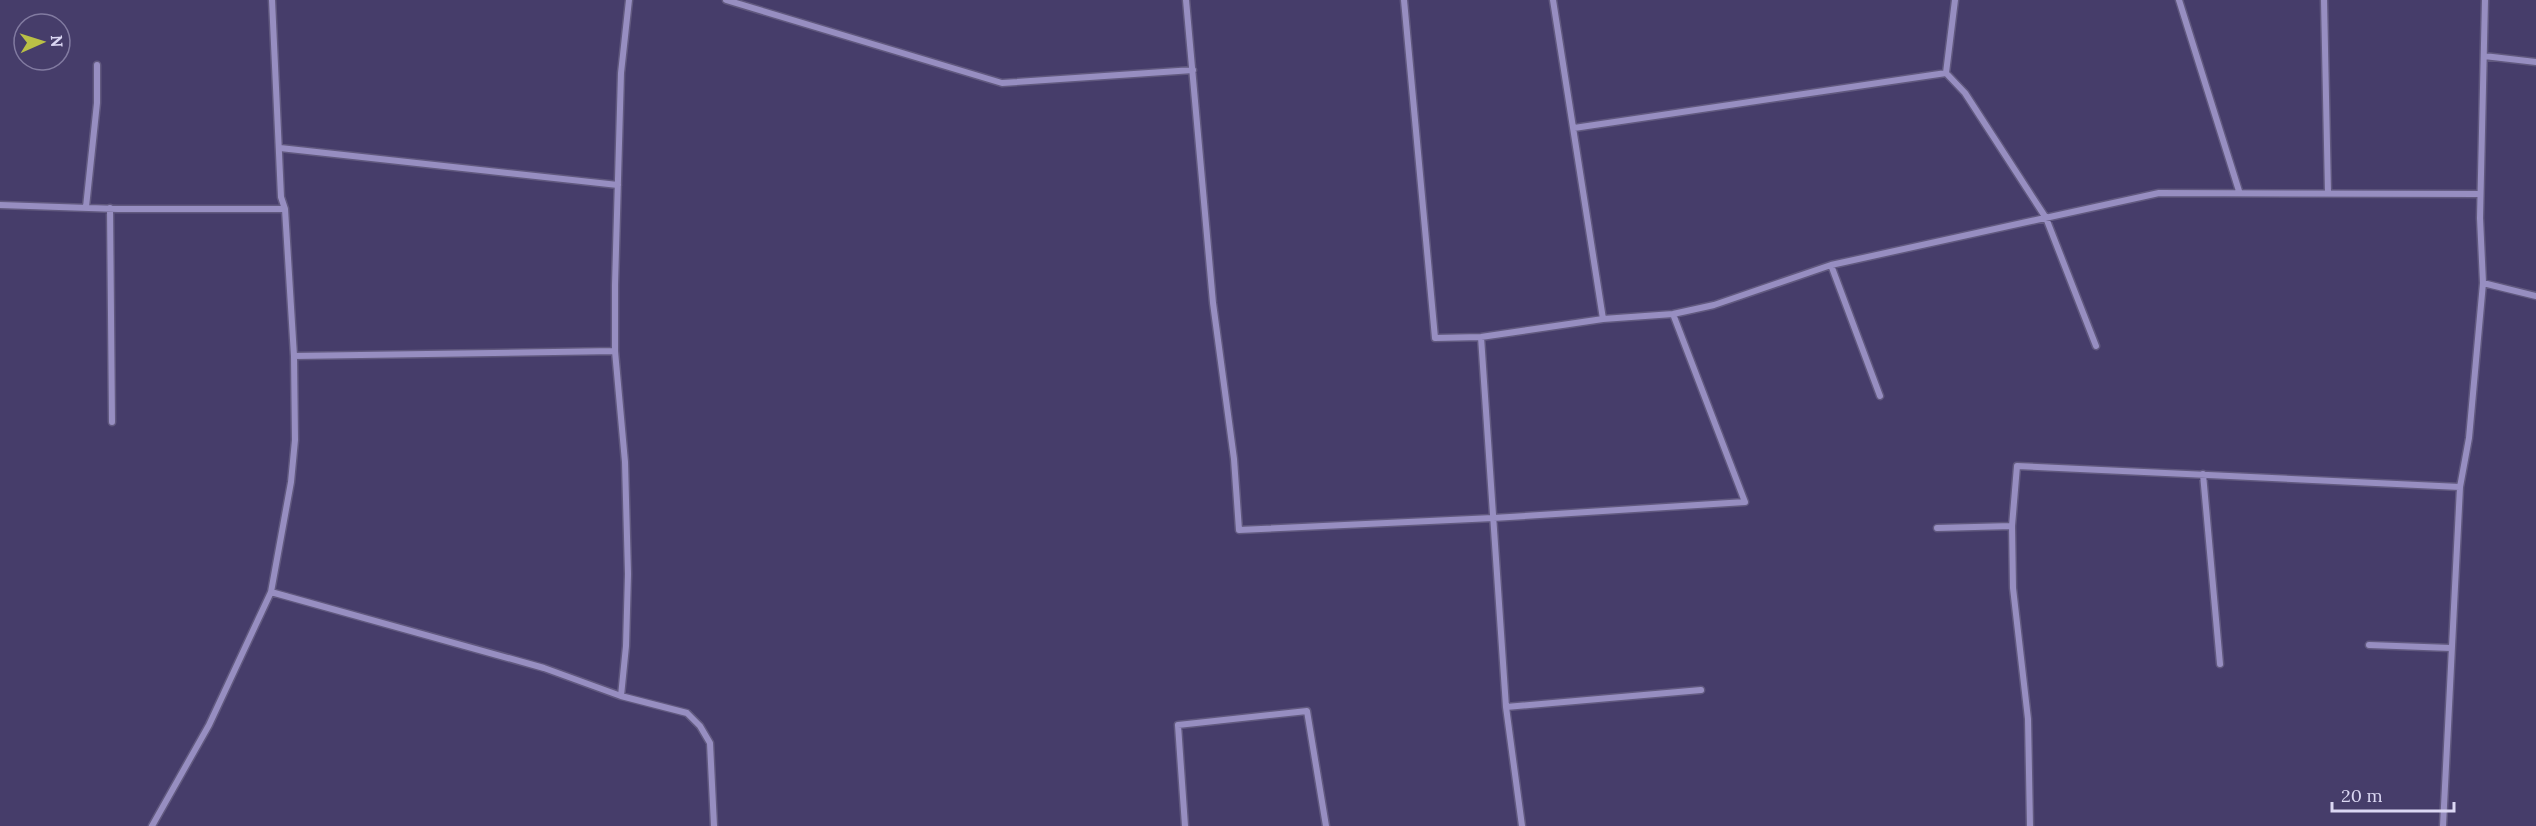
<svg xmlns="http://www.w3.org/2000/svg" width="2536" height="826" font-family="Lora,serif">
	<style>
		.lines { fill: none; stroke-linecap: round; stroke-linejoin: round }
		.minor-casing { stroke: #61597f; stroke-width: 9 }
		.minor { stroke: #978ec1; stroke-width: 6 }
	</style>
	<rect width="100%" height="100%" fill="#463d6a"/>
	<g class="lines">
		<!-- minor casing -->
		<g class="minor-casing">
			<path id="minor" d="M 726,0 L 1002,83 L 1193,70
				M 1186,0 L 1213,303 L 1234,459 L 1239,530 L 1493,518 L 1745,502 L 1673,314
				M 1404,0 L 1435,338 L 1481,337 L 1603,319 L 1673,314 L 1714,305 L 1831,265 L 2159,193 L 2480,194
				M 1553,0 L 1603,319
				M 1955,0 L 1946,73 L 1965,93 L 2046,218 L 2096,346
				M 2179,0 L 2239,191
				M 2324,0 L 2328,193
				M 2484,56 L 2536,62
				M 1574,128 L 1946,73
				M 280,148 L 618,185
				M 0,205 L 118,209 L 285,209
				M 86,207 L 97,103 L 97,65
				M 110,208 L 112,422
				M 1831,265 L 1880,396
				M 2483,283 L 2536,296
				M 1481,337 L 1506,707 L 1522,826
				M 294,356 L 615,351
				M 2203,474 L 2220,664
				M 1937,528 L 2012,526
				M 271,592 L 544,668 L 621,696 L 687,713 L 700,726 L 710,743 L 714,826
				M 2369,645 L 2451,648
				M 621,696 L 626,646 L 628,574 L 625,462 L 615,351 L 615,285 L 621,73 L 629,0
				M 1506,707 L 1701,690
				M 152,826 L 209,725 L 271,592 L 291,482 L 295,440 L 294,356 L 285,209 L 281,197 L 272,0
				M 1185,826 L 1178,725 L 1307,711 L 1326,826
				M 2030,826 L 2028,719 L 2013,588 L 2012,526 L 2017,466 L 2460,487
				M 2443,826 L 2460,487 L 2469,438 L 2483,283 L 2480,218 L 2485,0"/>
		</g>
		<!-- minor -->
		<use href="#minor" class="minor"/>
	</g>
	<!-- north arrow -->
	<g transform="translate(42 42) rotate(87)"><circle r="28" fill="#463d6a" stroke="#827ba1" stroke-width="1.5"/>
	<path d="M0-4.5L10 22L0 15L-10 22Z" fill="#bac046"/>
	<text y="-9" font-size="16" font-weight="bold" text-anchor="middle" fill="#dbd7f3">N</text>
	</g>
	<!-- scale -->
	<path d="M2332 802v9h122v-9" fill="none" stroke="#dbd7f3" stroke-width="3"/>
	<text x="2341" y="802" font-size="18" fill="#dbd7f3" stroke="#463d6a" stroke-width="4.5" paint-order="stroke">20 m</text>
</svg>
